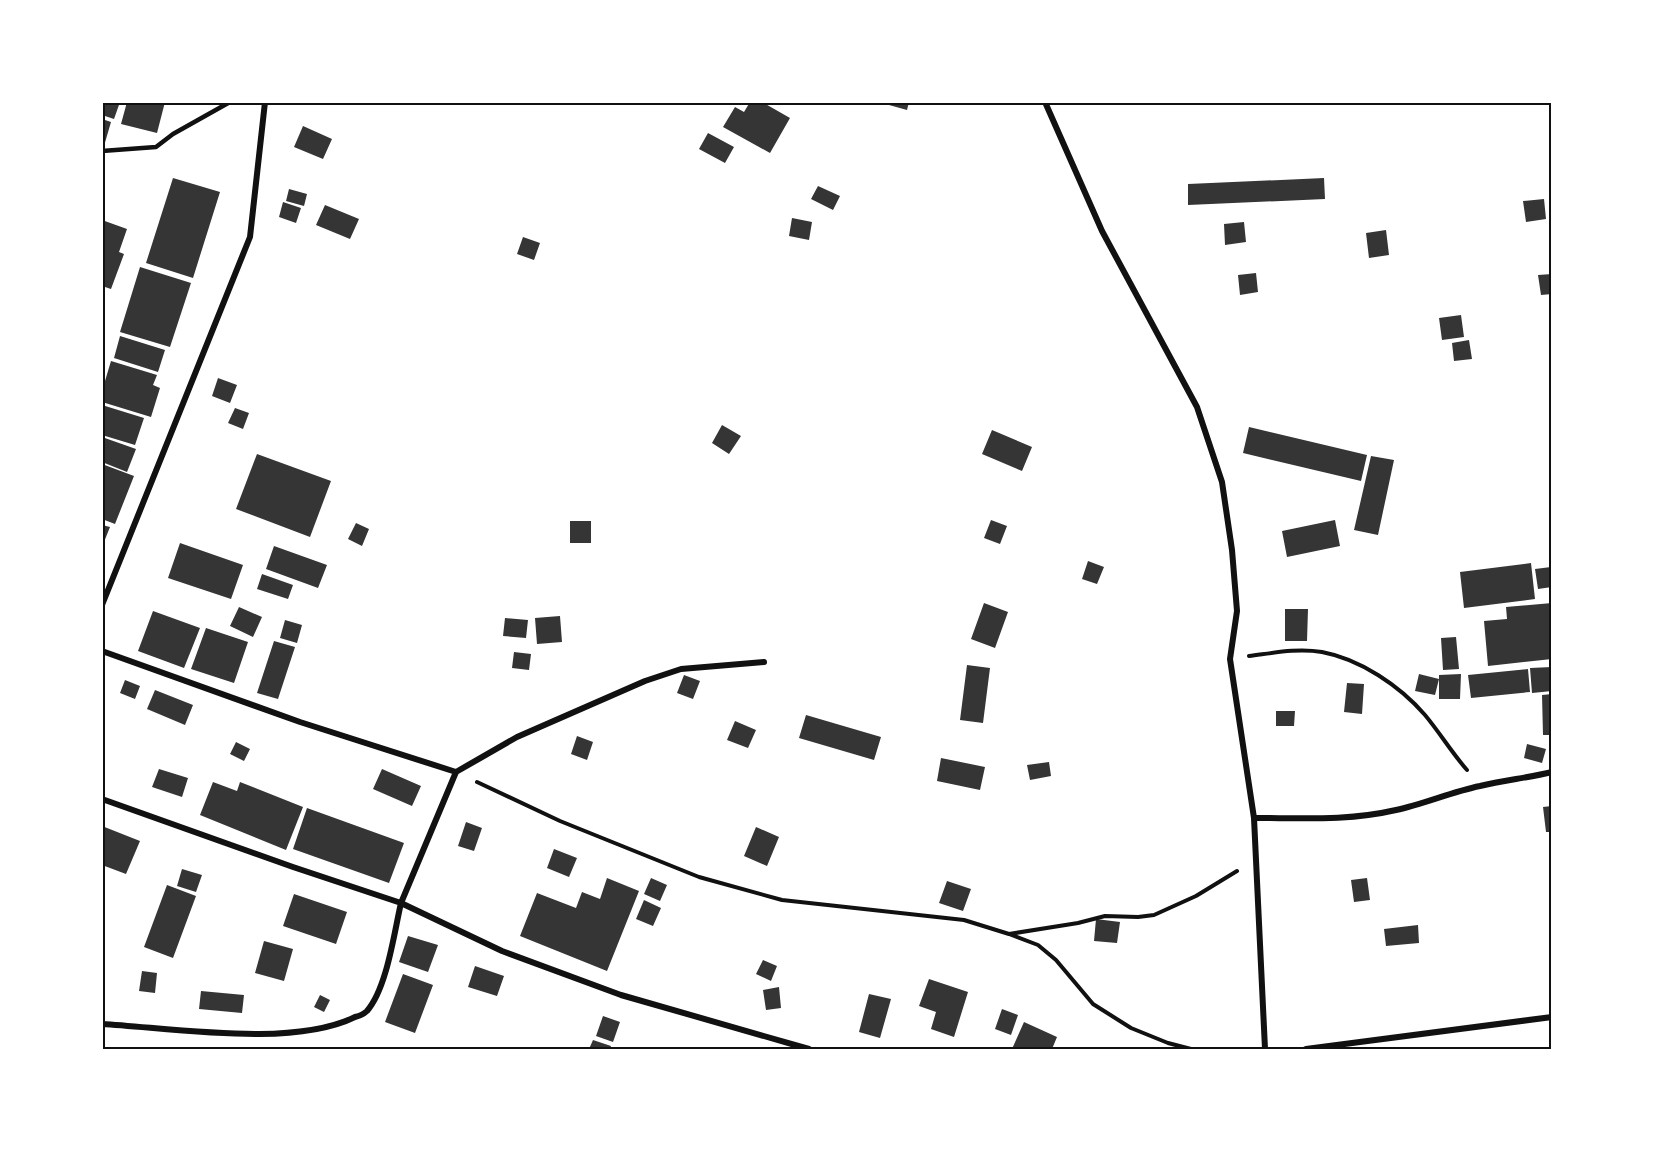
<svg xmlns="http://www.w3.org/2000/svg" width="1654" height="1151" font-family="Ubuntu,sans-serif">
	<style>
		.building { fill: #353535 }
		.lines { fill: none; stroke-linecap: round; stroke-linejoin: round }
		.path { stroke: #111; stroke-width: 4 }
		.service { stroke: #111; stroke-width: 4.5 }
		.minor { stroke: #111; stroke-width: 6 }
		.neatline { fill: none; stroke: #111; stroke-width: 2 }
	</style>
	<rect width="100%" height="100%" fill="#fff"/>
	<!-- building -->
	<path class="building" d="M 102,102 L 120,102 L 114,119 L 102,115 Z
		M 127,102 L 165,102 L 157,133 L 121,124 Z
		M 750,102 L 762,102 L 790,118 L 770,153 L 723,127 L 735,107 L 744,112 Z
		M 889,102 L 909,102 L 907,110 L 889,105 Z
		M 102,119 L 111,122 L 104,146 L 102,145 Z
		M 303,126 L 332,139 L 323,159 L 294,147 Z
		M 708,133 L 734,147 L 725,163 L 699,149 Z
		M 173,178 L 220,192 L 193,278 L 146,263 Z
		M 1324,178 L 1325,199 L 1188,205 L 1188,184 Z
		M 818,186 L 840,196 L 833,210 L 811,199 Z
		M 289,189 L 307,194 L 304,206 L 286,201 Z
		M 1544,199 L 1546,219 L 1526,222 L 1523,201 Z
		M 283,202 L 301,208 L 296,223 L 279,217 Z
		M 325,205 L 359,219 L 350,239 L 316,225 Z
		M 792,218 L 812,222 L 809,240 L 789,236 Z
		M 102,220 L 127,229 L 119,252 L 124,254 L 111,289 L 102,286 Z
		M 1244,222 L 1246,242 L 1225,245 L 1224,224 Z
		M 1386,230 L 1389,255 L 1369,258 L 1366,233 Z
		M 523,237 L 540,243 L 534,260 L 517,254 Z
		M 140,267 L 191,283 L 170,347 L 120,332 Z
		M 1256,273 L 1258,292 L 1240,295 L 1238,275 Z
		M 1552,274 L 1552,294 L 1541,295 L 1538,275 Z
		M 1461,315 L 1464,337 L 1442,340 L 1439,318 Z
		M 120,336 L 165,350 L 158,372 L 114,358 Z
		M 1469,340 L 1472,359 L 1454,361 L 1452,343 Z
		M 111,361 L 157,375 L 153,385 L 160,388 L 151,417 L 102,402 L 102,391 Z
		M 218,378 L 237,385 L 230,403 L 212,396 Z
		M 102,405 L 144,418 L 135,445 L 102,435 Z
		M 235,408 L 249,413 L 243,429 L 228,423 Z
		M 722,425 L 741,436 L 729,454 L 712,443 Z
		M 1249,427 L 1367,455 L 1361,481 L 1243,453 Z
		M 992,430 L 1032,447 L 1022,471 L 982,454 Z
		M 102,437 L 136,449 L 127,472 L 102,462 Z
		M 257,454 L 331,481 L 310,537 L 236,509 Z
		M 1371,456 L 1394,460 L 1378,535 L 1354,530 Z
		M 102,464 L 134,476 L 115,524 L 102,519 Z
		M 991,520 L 1007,526 L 1000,544 L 984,538 Z
		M 1335,520 L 1340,546 L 1287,557 L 1282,531 Z
		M 570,521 L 591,521 L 591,543 L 570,543 Z
		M 356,523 L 369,529 L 362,546 L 348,539 Z
		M 102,525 L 110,527 L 102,547 Z
		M 180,543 L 243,565 L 231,599 L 168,578 Z
		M 274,546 L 327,565 L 318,588 L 266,569 Z
		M 1088,561 L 1104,567 L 1097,584 L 1082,579 Z
		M 1531,563 L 1535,599 L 1464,608 L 1460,572 Z
		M 1551,567 L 1552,587 L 1538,589 L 1535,569 Z
		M 262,574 L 293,585 L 288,599 L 257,589 Z
		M 984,603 L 1008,612 L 995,648 L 971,639 Z
		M 1552,603 L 1552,659 L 1488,666 L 1484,621 L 1507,619 L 1506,607 Z
		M 239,607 L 262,617 L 253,637 L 230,626 Z
		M 1285,609 L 1308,609 L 1307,641 L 1285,641 Z
		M 153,611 L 200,628 L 184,668 L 138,651 Z
		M 560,616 L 562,642 L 537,644 L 535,618 Z
		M 505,618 L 528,620 L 526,638 L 503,636 Z
		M 285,620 L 302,625 L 297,643 L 280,638 Z
		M 206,628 L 248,642 L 234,683 L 191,669 Z
		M 1456,637 L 1459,669 L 1443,670 L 1441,638 Z
		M 274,641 L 295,647 L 278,699 L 257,693 Z
		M 514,652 L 531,654 L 529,670 L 512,668 Z
		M 967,665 L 990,668 L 983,723 L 960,720 Z
		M 1552,667 L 1552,691 L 1532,693 L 1530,668 Z
		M 1528,669 L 1530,692 L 1471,698 L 1468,675 Z
		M 1419,674 L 1439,679 L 1435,695 L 1415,691 Z
		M 1461,674 L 1460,699 L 1439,699 L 1439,675 Z
		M 684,675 L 700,681 L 693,699 L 677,693 Z
		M 125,680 L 140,686 L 135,699 L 120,693 Z
		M 1347,683 L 1364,684 L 1362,714 L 1344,712 Z
		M 155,690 L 193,705 L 185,725 L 147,709 Z
		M 1552,694 L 1552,735 L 1543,735 L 1542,695 Z
		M 1276,711 L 1295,711 L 1294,726 L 1276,726 Z
		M 806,715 L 881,737 L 874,760 L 799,738 Z
		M 735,721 L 756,730 L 748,748 L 727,740 Z
		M 577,736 L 593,742 L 587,760 L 571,754 Z
		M 236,742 L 250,749 L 244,761 L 230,754 Z
		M 1527,744 L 1546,749 L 1542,763 L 1524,758 Z
		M 941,758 L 985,767 L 980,790 L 937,781 Z
		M 1049,762 L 1051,776 L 1030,780 L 1027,765 Z
		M 159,769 L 188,778 L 182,797 L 152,787 Z
		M 382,769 L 421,786 L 412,806 L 373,789 Z
		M 213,782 L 237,791 L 240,782 L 303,807 L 286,850 L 200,815 Z
		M 1552,806 L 1552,832 L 1546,832 L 1543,807 Z
		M 307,808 L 404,843 L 389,883 L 293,849 Z
		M 466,822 L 482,828 L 474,851 L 458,846 Z
		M 102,826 L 140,841 L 126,874 L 102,865 Z
		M 756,827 L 779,837 L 767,866 L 744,856 Z
		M 554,849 L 577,858 L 569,877 L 547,868 Z
		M 182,869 L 202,875 L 196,892 L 177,886 Z
		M 607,878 L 639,891 L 607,971 L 520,936 L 537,893 L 576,908 L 582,892 L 600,899 Z
		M 651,878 L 667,885 L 660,901 L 644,894 Z
		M 1367,878 L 1370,900 L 1354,902 L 1351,880 Z
		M 947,881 L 971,889 L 963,911 L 939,903 Z
		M 167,885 L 196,896 L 173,958 L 144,947 Z
		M 294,894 L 347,912 L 336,944 L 283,926 Z
		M 644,900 L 661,908 L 653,926 L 636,919 Z
		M 1096,919 L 1120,922 L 1117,943 L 1094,941 Z
		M 1418,925 L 1419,943 L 1386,946 L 1384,929 Z
		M 408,936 L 438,945 L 428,972 L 399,962 Z
		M 264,941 L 293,949 L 284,981 L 255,973 Z
		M 763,960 L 777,966 L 771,981 L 756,974 Z
		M 475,966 L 504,976 L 497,996 L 468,987 Z
		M 142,971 L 157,973 L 155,993 L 139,991 Z
		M 403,974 L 433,985 L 415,1033 L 385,1022 Z
		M 929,979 L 968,992 L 954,1037 L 931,1029 L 936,1012 L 919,1006 Z
		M 779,987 L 781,1008 L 766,1010 L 763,990 Z
		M 201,991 L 244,995 L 242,1013 L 199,1009 Z
		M 869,994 L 891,999 L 880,1038 L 859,1032 Z
		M 320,995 L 330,1000 L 324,1012 L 314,1007 Z
		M 1002,1009 L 1018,1015 L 1011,1035 L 995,1029 Z
		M 603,1016 L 620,1022 L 613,1042 L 596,1036 Z
		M 1024,1022 L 1057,1037 L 1052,1049 L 1012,1049 Z
		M 593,1040 L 611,1046 L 610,1049 L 589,1049 Z"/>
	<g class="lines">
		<!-- path -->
		<path class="path" d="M 1249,656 C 1273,653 1297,648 1322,652 C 1360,659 1400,686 1425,715 C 1440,733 1452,753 1467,770
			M 477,782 L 560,821 L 699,877 L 782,900 L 964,920 L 1009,934 L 1038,945 L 1056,960 L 1093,1004 L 1131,1028 L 1168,1043 L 1191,1049
			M 1009,934 L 1078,923 L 1105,916 L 1138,917 L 1154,915 L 1196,896 L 1237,871"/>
		<!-- service -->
		<path class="service" d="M 102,151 L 156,147 L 173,134 L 230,102"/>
		<!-- minor -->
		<path class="minor" d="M 1045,102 L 1102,231 L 1197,407 L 1222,482 L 1232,550 L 1237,611 L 1230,659 L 1254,818 L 1265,1049
			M 102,605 L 250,237 L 265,102
			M 102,651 L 300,722 L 456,772 L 517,737 L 645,681 L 681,669 L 764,662
			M 102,799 L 293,867 L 401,903 L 456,772
			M 1254,818 C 1302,818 1349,821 1396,810 C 1424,804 1451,792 1480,786 C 1504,780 1528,778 1552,772
			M 102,1024 C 173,1028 292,1048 355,1017 C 359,1016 364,1014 367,1011 C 387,988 394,933 401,903 L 502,951 L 621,995 L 809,1049
			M 1306,1049 L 1552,1017"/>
	</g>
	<!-- border -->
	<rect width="1654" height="1151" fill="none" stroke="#ffffff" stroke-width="207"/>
	<rect x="104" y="104" width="1446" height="944" class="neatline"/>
</svg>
